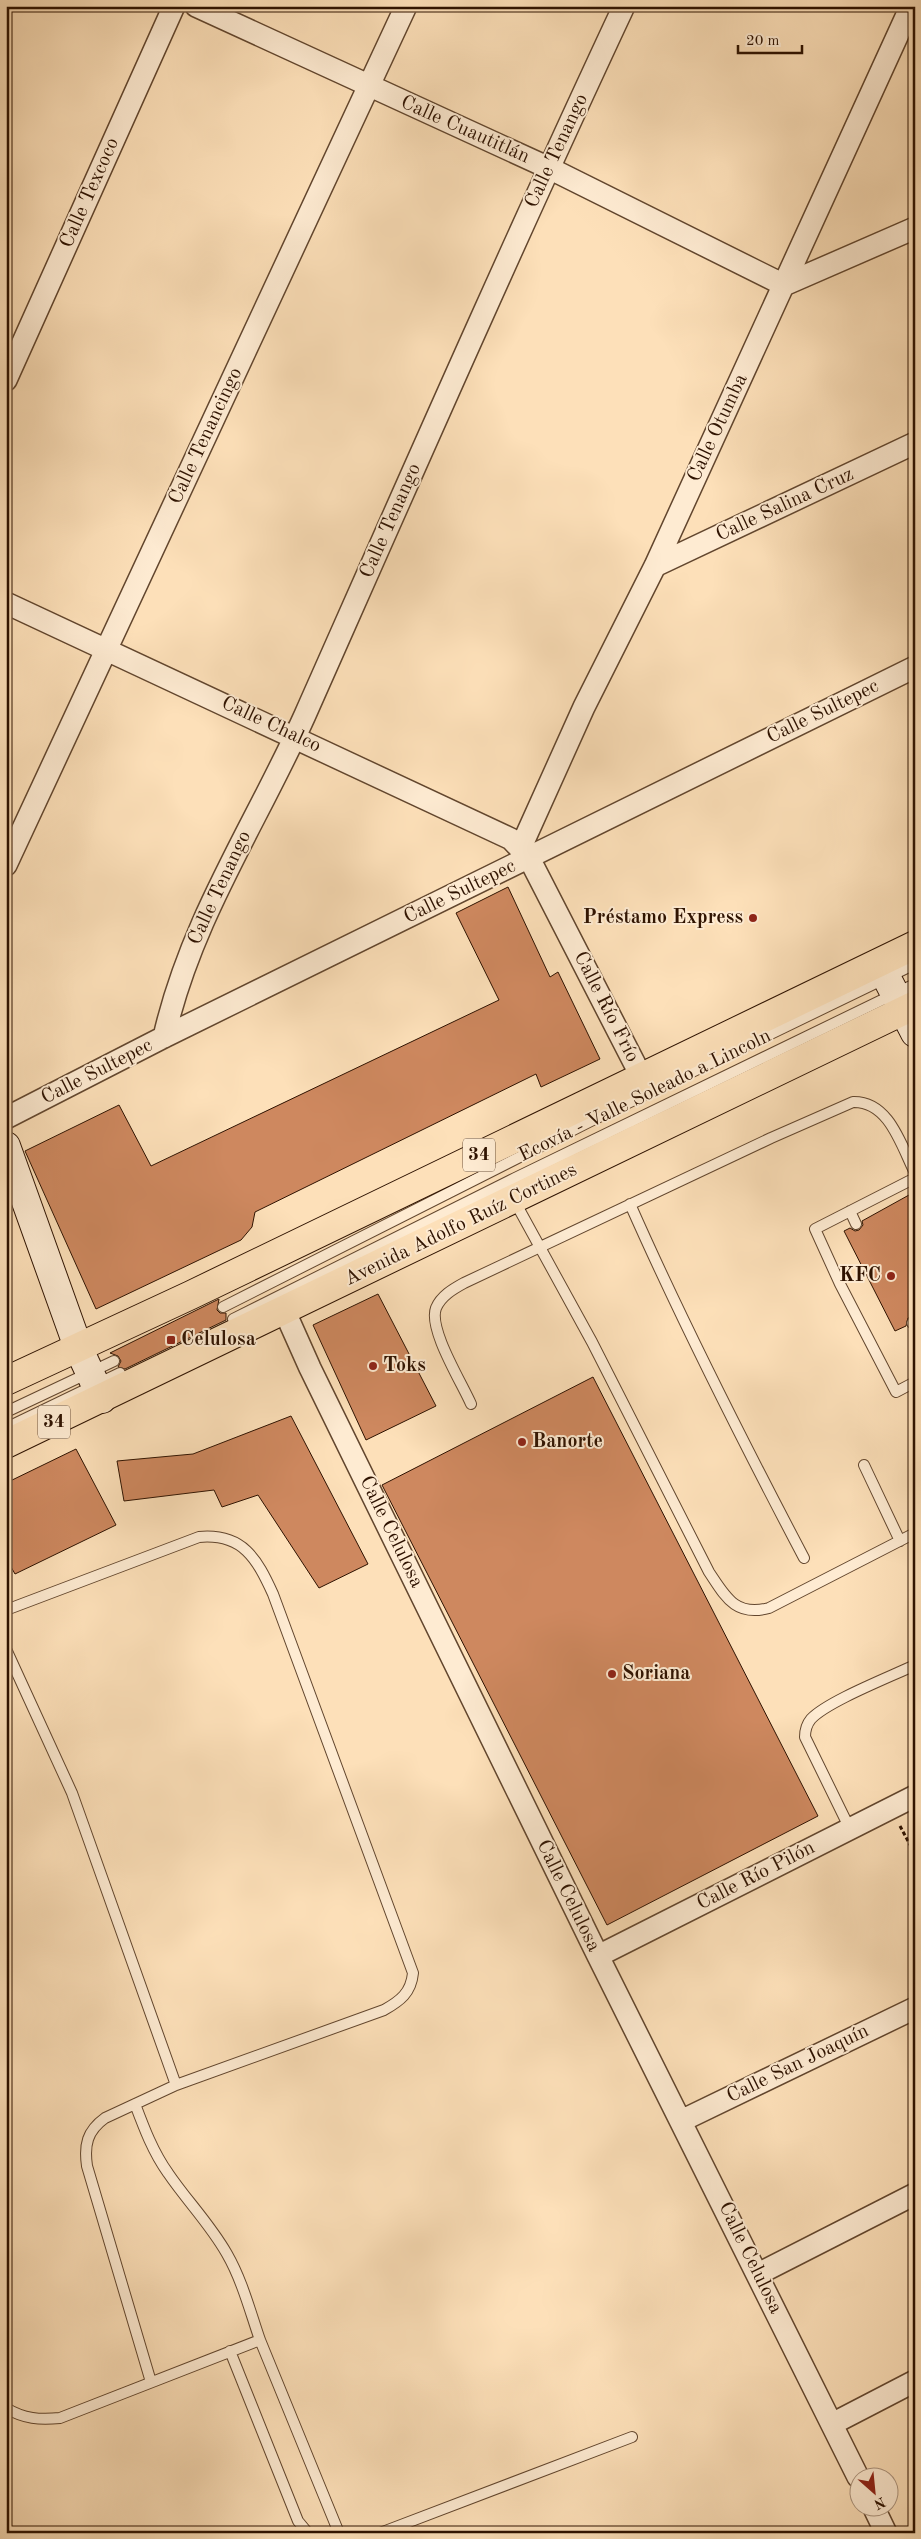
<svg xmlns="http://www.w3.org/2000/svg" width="921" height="2539" font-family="'Old Standard TT',serif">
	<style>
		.building { fill: #ce885f; stroke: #2e1200 }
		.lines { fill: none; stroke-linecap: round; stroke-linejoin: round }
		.lane-casing { stroke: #62462e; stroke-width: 12 }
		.street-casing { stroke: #62462e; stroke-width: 24 }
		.secondary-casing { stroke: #2e1200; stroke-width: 30 }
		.primary-casing { stroke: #2e1200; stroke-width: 30 }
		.path { stroke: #2e1200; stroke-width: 3; stroke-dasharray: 4 2.5; stroke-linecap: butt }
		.lane { stroke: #feebd2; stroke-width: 10 }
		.street { stroke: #feebd2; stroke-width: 21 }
		.secondary { stroke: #feebd2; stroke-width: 28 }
		.primary { stroke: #fde0b9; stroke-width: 28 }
		.poi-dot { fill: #8f2418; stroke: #feebd2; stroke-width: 2 }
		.labels { text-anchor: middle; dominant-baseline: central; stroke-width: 4; stroke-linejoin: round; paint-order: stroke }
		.shield { fill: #feebd2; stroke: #6c533f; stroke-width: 1 }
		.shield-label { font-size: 19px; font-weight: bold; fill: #2e1200 }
		.street-label { font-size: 20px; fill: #2e1200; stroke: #feebd2 }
		.poi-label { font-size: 20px; font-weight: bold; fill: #2e1200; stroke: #feebd2; text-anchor: start }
	</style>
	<rect width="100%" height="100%" fill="#fde0b9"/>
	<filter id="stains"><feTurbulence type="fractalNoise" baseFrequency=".004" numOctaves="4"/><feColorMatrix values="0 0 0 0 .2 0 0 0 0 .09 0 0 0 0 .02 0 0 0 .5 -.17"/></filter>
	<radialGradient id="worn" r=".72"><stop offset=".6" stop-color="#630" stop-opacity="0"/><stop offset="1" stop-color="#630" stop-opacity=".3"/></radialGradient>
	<!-- building -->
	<path class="building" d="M 508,887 L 550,977 L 558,972 L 600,1059 L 541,1087 L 536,1074 L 255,1212 L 252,1227 L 241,1240 L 96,1309 L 25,1151 L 119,1105 L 151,1166 L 499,1000 L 456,913 Z
		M 909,1195 L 915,1207 L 915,1317 L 908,1318 L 906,1326 L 895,1331 L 844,1231 L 850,1228 L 855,1231 L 859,1230 L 863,1225 L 862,1221 Z
		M 378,1294 L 436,1406 L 366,1440 L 313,1325 Z
		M 219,1299 L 217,1310 L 220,1313 L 226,1313 L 226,1320 L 125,1369 L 118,1367 L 121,1361 L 118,1356 L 110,1353 Z
		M 593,1377 L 818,1816 L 607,1925 L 382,1485 Z
		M 291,1416 L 368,1564 L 319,1588 L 258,1495 L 222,1507 L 214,1490 L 124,1501 L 117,1461 L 193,1454 Z
		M 76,1449 L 116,1525 L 15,1574 L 6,1558 L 6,1483 Z"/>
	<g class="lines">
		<!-- lane casing -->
		<g class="lane-casing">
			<path id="lane" d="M 915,1178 L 815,1229 L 840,1284 L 896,1392 L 915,1382
				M 514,1200 L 592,1342 L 709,1572 C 725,1596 735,1617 769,1608 L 915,1533
				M 630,1204 C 683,1324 743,1442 804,1558
				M 850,1211 L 856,1224
				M 223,1307 L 591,1121 L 915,964
				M 233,1319 L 515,1178 L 915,984
				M 912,1323 L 915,1324
				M 471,1404 C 462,1383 428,1329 436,1308 C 441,1296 453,1289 464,1283 L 771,1138 L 853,1102 C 889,1101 901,1145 915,1173
				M 6,1412 L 114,1361
				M 6,1428 L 120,1373
				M 864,1465 L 900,1541
				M 6,1610 L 199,1537 C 243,1533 257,1559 273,1594 L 413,1973 C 411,1993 400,2001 384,2010 L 176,2085 L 105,2118 C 87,2131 84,2145 87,2166 L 151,2382
				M 6,1649 L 72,1793 L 176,2085
				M 850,1829 L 805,1737 C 805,1730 806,1725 811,1719 C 828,1701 890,1677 915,1665
				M 260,2340 L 339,2533
				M 230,2351 L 298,2521 L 308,2533
				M 6,2408 C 24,2419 40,2420 60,2418 L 260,2340 C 250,2311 242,2280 227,2254 C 210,2224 187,2201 168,2173 C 153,2152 144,2128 135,2104
				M 380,2533 L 632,2437"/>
		</g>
		<!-- street casing -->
		<g class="street-casing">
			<path id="street" d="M 196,6 L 549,168 L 784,285 L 915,228
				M 6,380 L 174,6
				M 655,566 L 915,443
				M 6,603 L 511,839 L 529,858 L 641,1076
				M 521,847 L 584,707 L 655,566 L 911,6
				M 6,865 L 406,6
				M 164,1037 C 191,919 256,824 305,715 C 410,478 514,241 624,6
				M 6,1118 L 164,1037 L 915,667
				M 285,1312 L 310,1368 L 598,1956 L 858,2477
				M 598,1956 L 915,1796
				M 681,2121 L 915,2008
				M 758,2274 L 915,2194
				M 832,2424 L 915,2381
				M 873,2506 L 886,2533"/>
		</g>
		<!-- secondary casing -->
		<g class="secondary-casing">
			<path id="secondary" d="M 879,963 L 915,1033
				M 6,1146 L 78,1347 L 102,1399"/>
		</g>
		<!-- primary casing -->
		<g class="primary-casing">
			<path id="primary" d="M 6,1381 L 191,1295 L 915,945
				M 6,1444 L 915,1005"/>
		</g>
		<!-- path -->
		<path class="path" d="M 900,1826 L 915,1854"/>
		<!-- lane -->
		<use href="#lane" class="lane"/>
		<!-- street -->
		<use href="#street" class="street"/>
		<!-- secondary -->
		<use href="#secondary" class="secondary"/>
		<!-- primary -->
		<use href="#primary" class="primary"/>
	</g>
	<!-- markers -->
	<g class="poi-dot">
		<circle cx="753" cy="918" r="5"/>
		<circle cx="891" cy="1276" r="5"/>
		<rect x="166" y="1335" width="10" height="10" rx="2.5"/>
		<circle cx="373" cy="1366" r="5"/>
		<circle cx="522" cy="1442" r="5"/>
		<circle cx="612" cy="1674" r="5"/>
	</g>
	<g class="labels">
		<!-- shield labels -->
		<g class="shield">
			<rect x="463" y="1138.5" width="32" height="33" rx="4"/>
			<rect x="38" y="1405.5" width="32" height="33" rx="4"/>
		</g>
		<g class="shield-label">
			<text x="479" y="1155">34</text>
			<text x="54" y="1422">34</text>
		</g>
		<!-- street labels -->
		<g class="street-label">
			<text transform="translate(465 130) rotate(24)">Calle Cuautitlán</text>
			<text transform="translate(557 151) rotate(-65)">Calle Tenango</text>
			<text transform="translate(90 193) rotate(-66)">Calle Texcoco</text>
			<text transform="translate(718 428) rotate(-65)">Calle Otumba</text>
			<text transform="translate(206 436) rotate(-65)">Calle Tenancingo</text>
			<text transform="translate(785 505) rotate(-25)">Calle Salina Cruz</text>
			<text transform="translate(391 521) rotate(-66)">Calle Tenango</text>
			<text transform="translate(823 712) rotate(-26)">Calle Sultepec</text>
			<text transform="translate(271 725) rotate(25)">Calle Chalco</text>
			<text transform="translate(220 888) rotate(-65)">Calle Tenango</text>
			<text transform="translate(460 892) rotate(-26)">Calle Sultepec</text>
			<text transform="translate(606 1007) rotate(63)">Calle Río Frío</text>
			<text transform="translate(97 1072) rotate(-27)">Calle Sultepec</text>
			<text transform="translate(645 1096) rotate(-26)">Ecovía - Valle Soleado a Lincoln</text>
			<text transform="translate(461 1225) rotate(-26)">Avenida Adolfo Ruíz Cortines</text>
			<text transform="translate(391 1532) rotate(64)">Calle Celulosa</text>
			<text transform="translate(756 1876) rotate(-27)">Calle Río Pilón</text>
			<text transform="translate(568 1896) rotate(64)">Calle Celulosa</text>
			<text transform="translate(798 2064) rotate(-26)">Calle San Joaquín</text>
			<text transform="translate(750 2258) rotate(64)">Calle Celulosa</text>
		</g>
		<!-- poi labels -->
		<g class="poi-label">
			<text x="743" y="918" text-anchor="end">Préstamo Express</text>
			<text x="881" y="1276" text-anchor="end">KFC</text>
			<text x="181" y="1340">Celulosa</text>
			<text x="383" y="1366">Toks</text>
			<text x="532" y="1442">Banorte</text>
			<text x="622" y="1674">Soriana</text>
		</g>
	</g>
	<!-- margin -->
	<rect width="921" height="2539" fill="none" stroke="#fde0b9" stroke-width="25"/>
	<rect x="8" y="8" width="906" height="2524" fill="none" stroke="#2e1200" stroke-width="2.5"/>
	<rect x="12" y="12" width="896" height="2514" fill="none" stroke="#2e1200"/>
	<!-- north arrow -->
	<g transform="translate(874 2492) rotate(153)"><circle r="24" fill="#feebd2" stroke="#ab947e"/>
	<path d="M0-4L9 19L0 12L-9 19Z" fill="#8f2418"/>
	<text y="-8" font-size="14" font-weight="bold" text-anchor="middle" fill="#2e1200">N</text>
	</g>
	<!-- scale -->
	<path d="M738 45v8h64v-8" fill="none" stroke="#2e1200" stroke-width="2.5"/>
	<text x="746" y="45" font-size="15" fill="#2e1200" stroke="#feebd2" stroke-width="4" paint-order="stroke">20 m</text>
	<rect width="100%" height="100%" filter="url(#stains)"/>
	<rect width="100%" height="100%" fill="url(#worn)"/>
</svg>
